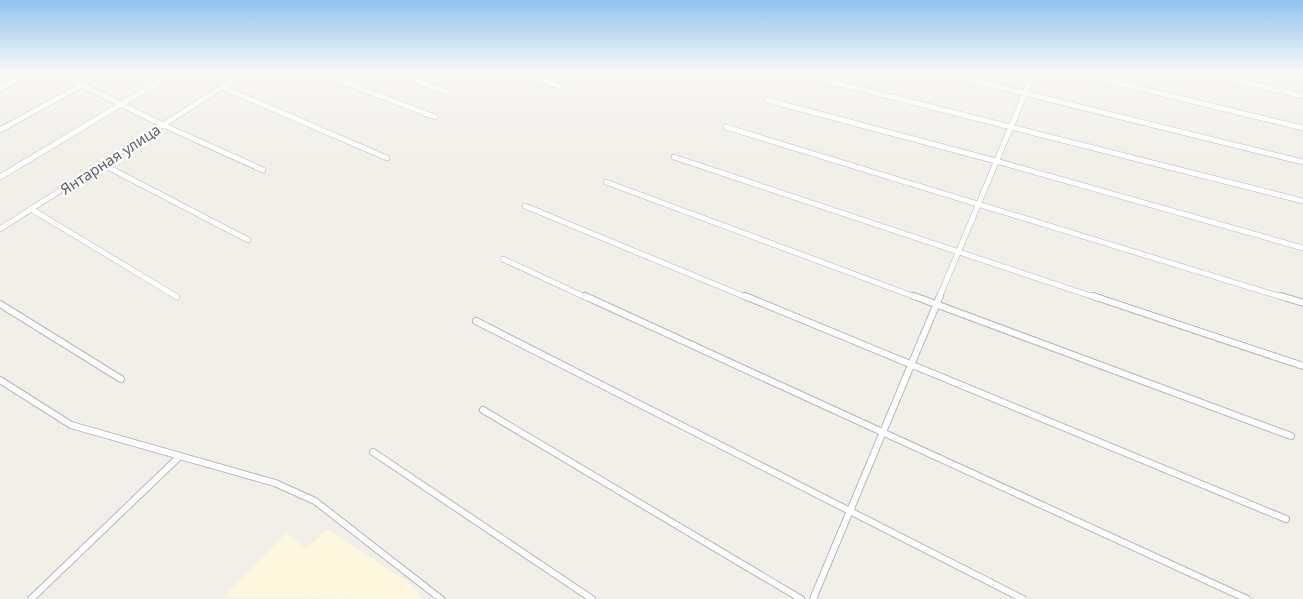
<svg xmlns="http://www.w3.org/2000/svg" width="1303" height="599" font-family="'Noto Sans',sans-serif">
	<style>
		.commercial { fill: #fef7e0 }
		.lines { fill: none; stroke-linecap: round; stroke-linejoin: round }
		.minor-far1-casing { stroke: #b5b8bc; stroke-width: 6 }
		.minor-casing { stroke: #b5b8bc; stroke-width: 8 }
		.minor-far1 { stroke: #fff; stroke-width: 5 }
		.minor { stroke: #fff; stroke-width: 6 }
		.labels { text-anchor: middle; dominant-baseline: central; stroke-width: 4; stroke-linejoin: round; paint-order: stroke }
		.street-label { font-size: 15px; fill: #5f6368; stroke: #fff }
	</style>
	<rect width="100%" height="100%" fill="#f1efe8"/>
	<!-- commercial -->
	<path class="commercial" d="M 327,529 L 407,581 L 423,599 L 223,598 L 286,533 L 306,549 Z"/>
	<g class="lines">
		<!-- minor-far1 casing -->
		<g class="minor-far1-casing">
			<path id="minor-far1" d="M 56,72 L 163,125 L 263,170
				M 318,72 L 435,117
				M 393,72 L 447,92
				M 510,72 L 560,86
				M 939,72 L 1303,162
				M 1072,72 L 1303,128
				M 1202,72 L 1303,96
				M 809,76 L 1303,201
				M 222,87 L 387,158
				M 0,89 L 33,72
				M 767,100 L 996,161 L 1303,248
				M 726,127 L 1285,298
				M 0,130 L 105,72
				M 674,157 L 1097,298
				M 102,164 L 248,240
				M 0,177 L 175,72
				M 606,182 L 918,298
				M 525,206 L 748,298
				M 31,209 L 177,297
				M 0,229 L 246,72
				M 503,259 L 587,298
				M 939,298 L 1034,72"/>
		</g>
		<!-- minor casing -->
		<g class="minor-casing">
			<path id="minor" d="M 585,296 L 1247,599
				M 745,296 L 1286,519
				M 914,296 L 1291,436
				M 1093,296 L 1303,366
				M 1281,296 L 1303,303
				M 0,304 L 121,379
				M 476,321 L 1023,599
				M 0,380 L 71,425 L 275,483 L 315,501 L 441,599
				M 483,410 L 801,599
				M 373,452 L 592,599
				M 31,599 L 180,456
				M 813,599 L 940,296"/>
		</g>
		<!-- minor-far1 -->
		<use href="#minor-far1" class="minor-far1"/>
		<!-- minor -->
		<use href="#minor" class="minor"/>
	</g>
	<!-- sky -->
	<linearGradient id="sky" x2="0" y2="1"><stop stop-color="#8fc3f1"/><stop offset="0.46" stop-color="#f9f8f5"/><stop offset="1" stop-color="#f9f8f5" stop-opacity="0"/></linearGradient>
	<rect width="1303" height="156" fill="url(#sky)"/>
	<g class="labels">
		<!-- street labels -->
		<g class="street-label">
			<text transform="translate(110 159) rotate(-33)">Янтарная улица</text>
		</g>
	</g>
</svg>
